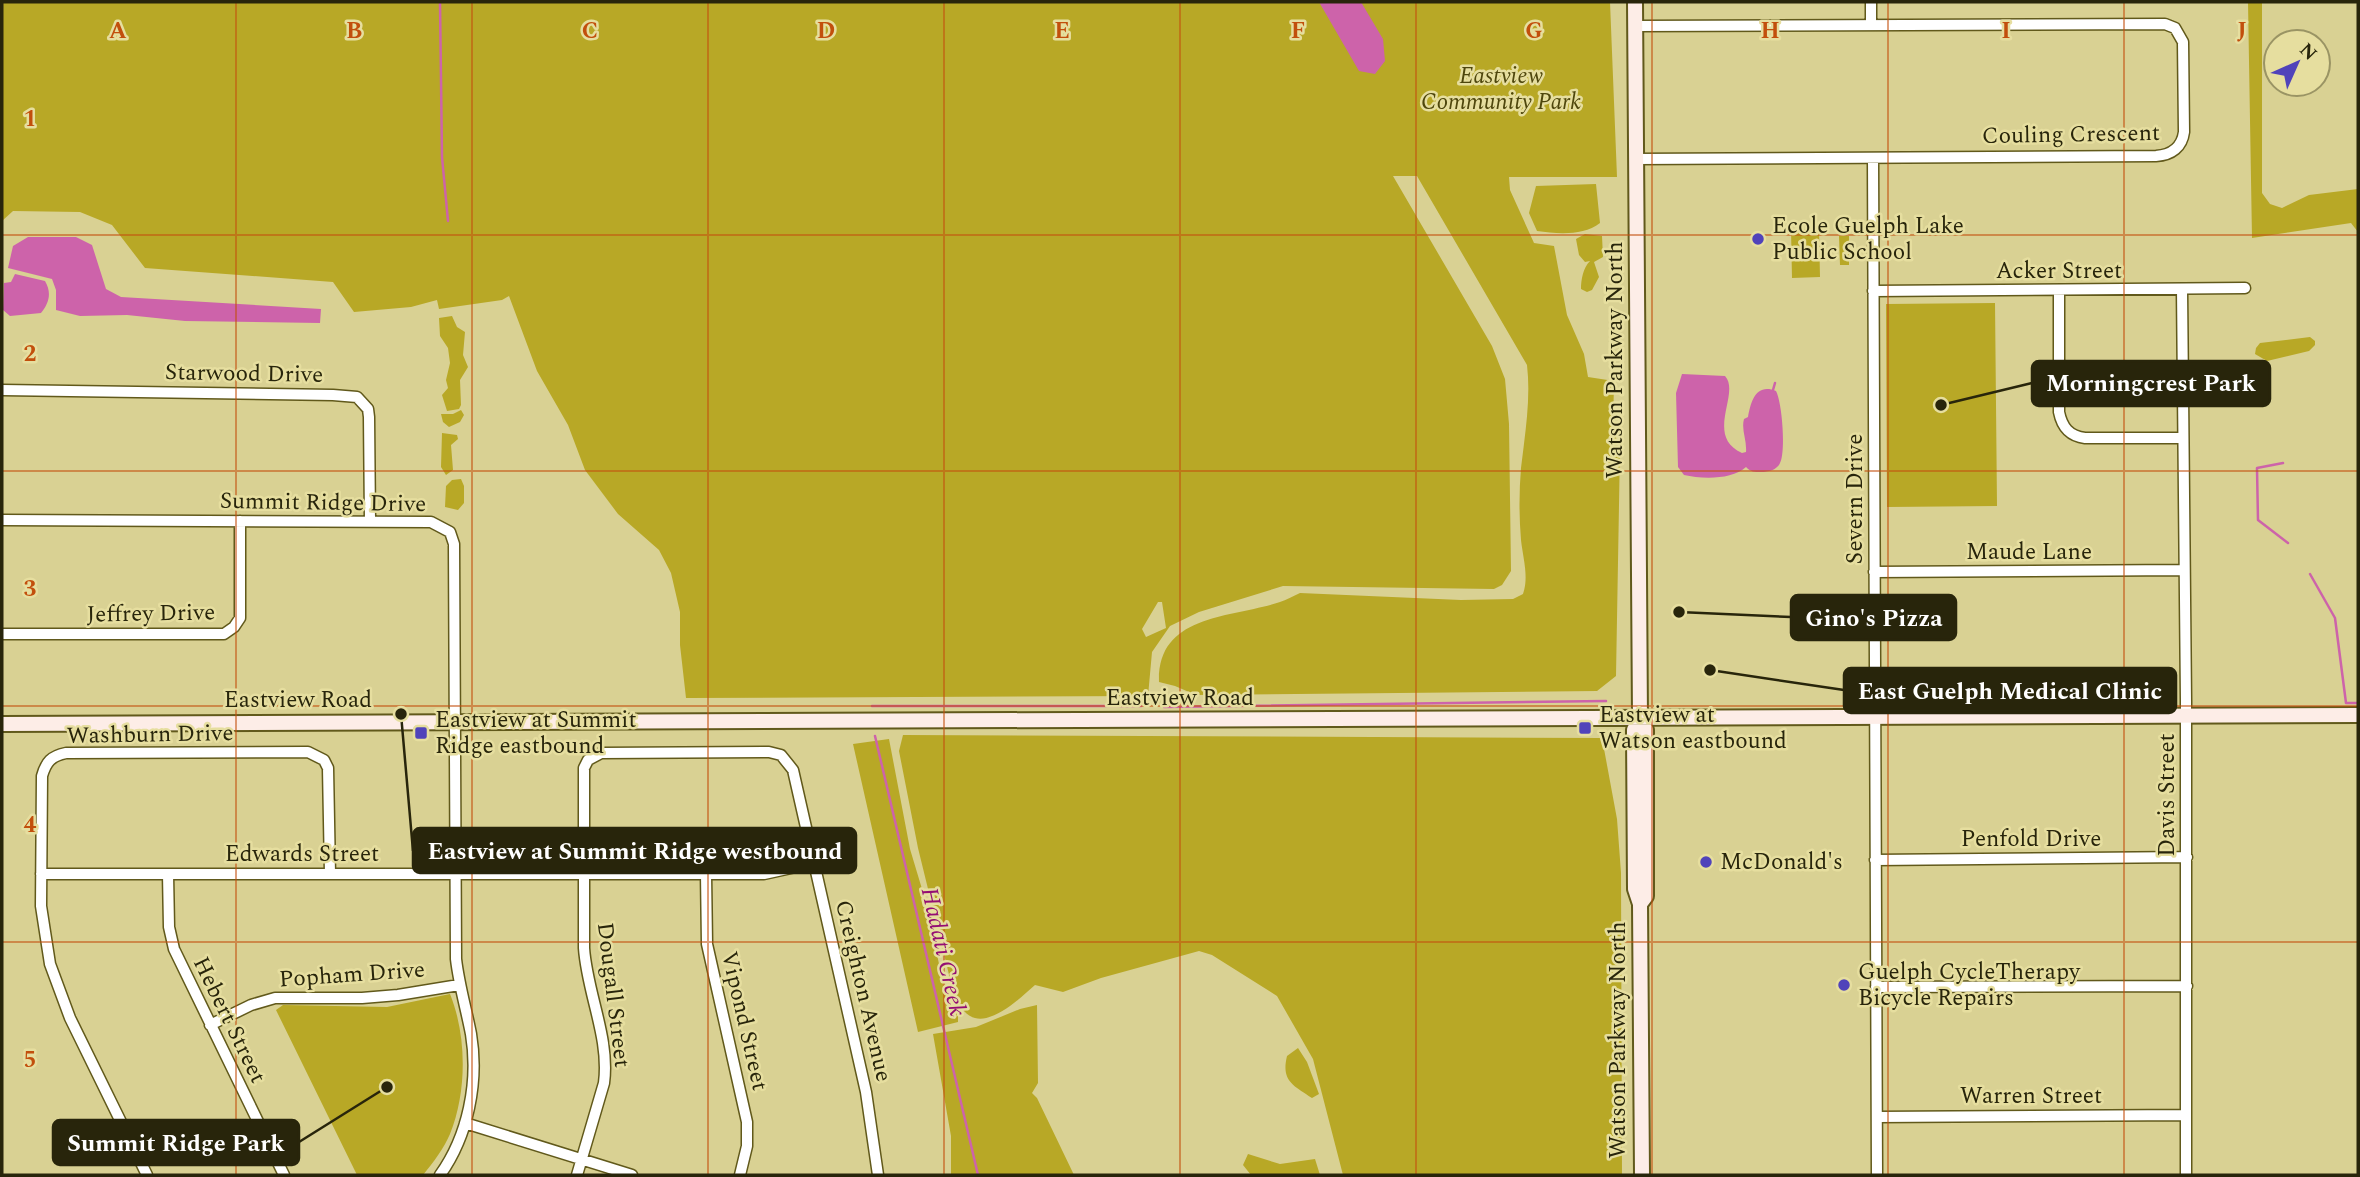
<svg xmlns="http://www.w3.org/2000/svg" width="2360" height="1177" font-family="Spectral,serif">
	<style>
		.green { fill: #b8a826; fill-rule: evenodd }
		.water { fill: #cd63aa }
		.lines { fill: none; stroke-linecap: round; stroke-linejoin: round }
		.stream { stroke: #cd63aa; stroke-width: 2.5 }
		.street-casing { stroke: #61591b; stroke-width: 13 }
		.secondary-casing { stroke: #61591b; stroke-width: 18 }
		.street { stroke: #fff; stroke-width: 10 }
		.secondary { stroke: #fdede7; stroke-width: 14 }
		.grid { fill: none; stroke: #c24f0c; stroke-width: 2; stroke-opacity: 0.55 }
		.poi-dot { fill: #5043ba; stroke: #e6de9f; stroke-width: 2.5 }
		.labels { text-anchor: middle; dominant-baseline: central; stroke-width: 5; stroke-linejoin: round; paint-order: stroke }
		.park-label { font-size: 23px; font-style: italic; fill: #4e460c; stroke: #e6de9f }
		.street-label { font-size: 23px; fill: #28250b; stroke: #e6de9f }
		.poi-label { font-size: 23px; fill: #28250b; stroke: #e6de9f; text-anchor: start }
		.water-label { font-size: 24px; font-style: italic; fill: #940d73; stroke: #e6de9f }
		.grid-label { font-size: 23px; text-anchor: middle; font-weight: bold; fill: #c24f0c; stroke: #e6de9f; stroke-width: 5; stroke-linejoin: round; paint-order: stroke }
		.leader { fill: none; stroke: #28250b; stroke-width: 2.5 }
		.callout-dot { fill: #28250b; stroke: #e6de9f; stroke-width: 2.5 }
		.callout { fill: #28250b; stroke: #28250b; stroke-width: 2.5 }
		.callout-label { font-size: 24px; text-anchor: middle; font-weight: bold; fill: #fff }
	</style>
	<rect width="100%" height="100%" fill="#d9d193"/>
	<!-- green -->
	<path class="green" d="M 2,2 L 1610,2 L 1617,177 L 1509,177 L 1510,190 L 1534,243 L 1554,246 L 1567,315 L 1584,354 L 1588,377 L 1614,381 L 1613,430 L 1620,448 L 1616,676 L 1597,691 L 1196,695 L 1175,686 L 1159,682 C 1157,613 1233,618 1280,602 C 1286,600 1293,596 1300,593 L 1461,600 L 1513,599 L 1523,594 C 1529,577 1523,558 1521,540 C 1519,516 1519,492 1521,468 C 1525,434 1531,399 1527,365 L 1417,176 L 1393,176 L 1492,346 L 1505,379 L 1509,424 L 1511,571 L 1502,585 L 1494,589 L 1283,586 L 1199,612 L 1170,626 L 1152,652 L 1148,696 L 686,698 L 680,645 L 680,612 L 671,573 L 659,550 L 618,514 L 585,470 L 568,425 L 537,371 L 509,296 L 502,300 L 439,309 L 437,300 L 411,307 L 354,312 L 333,282 L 145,268 L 112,225 L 80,212 L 13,211 L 2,221 ZM 1158,602 L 1162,602 L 1166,628 L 1146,637 L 1142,629 Z
		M 2248,2 L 2262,2 L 2262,193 L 2270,204 L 2282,208 L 2309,195 L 2358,189 L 2358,232 L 2351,223 L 2252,238 Z
		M 1596,184 L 1600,223 C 1583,236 1558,234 1537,231 L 1529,213 L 1536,186 Z
		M 1791,229 L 1819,229 L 1820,277 L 1792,278 Z
		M 1585,234 L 1602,236 L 1603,257 L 1594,262 L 1599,277 L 1592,290 L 1587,292 L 1581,289 C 1581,280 1583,268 1590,261 L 1585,262 L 1579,255 L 1576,239 Z
		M 1839,236 L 1849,236 L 1849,265 L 1840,265 Z
		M 1995,303 L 1997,506 L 1887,507 L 1886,304 Z
		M 452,316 L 457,327 L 465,332 L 463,355 L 468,367 L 460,380 L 461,405 L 459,409 L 447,411 L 442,395 L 448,388 L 446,380 L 450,363 L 448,348 L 440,336 L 439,318 Z
		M 2310,337 L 2315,341 L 2315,345 L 2309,351 L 2267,361 L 2255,354 L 2256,348 L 2260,343 Z
		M 461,410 L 464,415 L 460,422 L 449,427 L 443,422 L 441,414 L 453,414 Z
		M 442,433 L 457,435 L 458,439 L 451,445 L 453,470 L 446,475 L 441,467 Z
		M 461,479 L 464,486 L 464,503 L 458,510 L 445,507 L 446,486 L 452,480 Z
		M 903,735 L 1602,738 L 1617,819 L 1621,873 L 1622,1175 L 1343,1175 L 1313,1059 L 1277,996 L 1212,955 L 1199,951 L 1101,978 L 1063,992 L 1035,985 C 1019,999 984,1034 964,1011 C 960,1005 957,997 953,991 L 918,848 L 899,751 Z
		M 889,739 L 910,849 L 925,899 L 944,987 L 958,1016 L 958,1022 L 918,1032 L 853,744 Z
		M 450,994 C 467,1036 467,1092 450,1134 C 444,1148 433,1163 423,1175 L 357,1175 L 276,1010 L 283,1005 L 387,1007 Z
		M 1037,1005 L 1038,1083 L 1032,1093 L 1037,1098 L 1074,1175 L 951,1175 L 951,1136 L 933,1034 L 976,1027 L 1020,1009 Z
		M 1298,1048 L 1307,1062 L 1319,1094 L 1312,1098 C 1293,1085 1281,1081 1287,1056 Z
		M 1248,1154 L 1280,1164 L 1315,1159 L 1320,1175 L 1251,1175 L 1243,1165 Z"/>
	<!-- water -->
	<path class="water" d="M 1319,2 L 1361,2 L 1383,39 L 1385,61 L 1375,74 L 1359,71 Z
		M 28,237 L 76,237 L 92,245 L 106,289 L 121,297 L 321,309 L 320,323 L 185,321 L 127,315 L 80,316 L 56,310 L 56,290 L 52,279 L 8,268 L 13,246 Z
		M 15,274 L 45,281 C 52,293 49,303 41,313 L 10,316 L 3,310 L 4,283 L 11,282 Z
		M 1682,374 L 1725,376 C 1741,393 1704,436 1742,453 L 1746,452 C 1747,440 1741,430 1744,419 L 1748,417 C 1751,401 1756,383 1776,391 C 1782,402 1786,451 1780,463 C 1777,470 1768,472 1761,472 C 1754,472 1751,472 1746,467 C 1732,480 1702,479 1684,475 L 1678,467 L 1676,393 Z"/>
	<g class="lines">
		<!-- stream -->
		<path class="stream" d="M 440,2 L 442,157 L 448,221
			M 1773,390 L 1775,383
			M 2283,463 L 2257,468 L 2258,520 L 2288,543
			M 2310,574 L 2335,618 L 2346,703 L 2358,703
			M 872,706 L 1141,706
			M 1164,707 L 1606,701
			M 875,736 L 978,1175"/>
		<!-- street casing -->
		<g class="street-casing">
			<path id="street" d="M 1871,2 L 1871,24
				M 1636,26 L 2165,24 L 2175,28 L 2183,42 L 2184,132 C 2182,147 2172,155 2156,156 L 1636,159
				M 1873,158 L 1877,1175
				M 2182,289 L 2186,701 L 2186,1175
				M 2059,290 L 2059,412 C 2062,427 2069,436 2085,438 L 2183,438
				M 1873,291 L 2245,288
				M 2,390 L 333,395 L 357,397 L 368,409 L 369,417 L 370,521
				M 2,520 L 431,522 L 450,532 L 454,544 L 456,959 C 459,985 466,1008 471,1034 C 479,1082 468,1136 440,1175
				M 1874,572 L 2184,570
				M 2,634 L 224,634 L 234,627 L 240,618 L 240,521
				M 1875,860 L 2187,857
				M 41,874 L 764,874 L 814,863
				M 168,874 L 169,927 L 174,949 L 284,1175
				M 706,874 L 707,944 L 747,1122 L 747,1146 L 740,1175
				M 1876,987 L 2187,986
				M 210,1025 L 251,1005 L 275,998 L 362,998 L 398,995 L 459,985
				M 1877,1117 L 2186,1115
				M 465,1123 L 632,1175
				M 147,1175 L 70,1018 L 50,964 L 41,906 L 42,776 C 46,762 51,756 66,753 L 308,752 L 324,760 L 328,768 L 330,874
				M 577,1175 L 604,1083 C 610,1038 587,993 584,948 L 584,768 L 588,760 L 601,753 L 769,752 L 781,755 L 793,770 L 866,1092 L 878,1175"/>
		</g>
		<!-- secondary casing -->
		<g class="secondary-casing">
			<path id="secondary" d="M 1635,2 L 1640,718 L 1634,730 L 1635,889 L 1640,904 L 1642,1175
				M 1640,718 L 1646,730 L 1646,896 L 1640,904
				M 2,724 L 2358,715"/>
		</g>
		<!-- street -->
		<use href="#street" class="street"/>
		<!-- secondary -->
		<use href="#secondary" class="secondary"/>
	</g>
	<!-- grid -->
	<path class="grid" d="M 236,2 L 236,1175M 472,2 L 472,1175M 708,2 L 708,1175M 944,2 L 944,1175M 1180,2 L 1180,1175M 1416,2 L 1416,1175M 1652,2 L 1652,1175M 1888,2 L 1888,1175M 2124,2 L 2124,1175M 2,235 L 2358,235M 2,471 L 2358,471M 2,706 L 2358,706M 2,942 L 2358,942"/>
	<!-- markers -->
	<g class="poi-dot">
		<circle cx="1758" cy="239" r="7"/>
		<rect x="1578" y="721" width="14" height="14" rx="3.5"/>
		<rect x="414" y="726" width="14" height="14" rx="3.5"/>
		<circle cx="1706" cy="862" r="7"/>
		<circle cx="1844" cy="985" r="7"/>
	</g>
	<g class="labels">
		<!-- park labels -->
		<g class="park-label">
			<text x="1501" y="76">Eastview<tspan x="1501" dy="26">Community Park</tspan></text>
		</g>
		<!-- street labels -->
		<g class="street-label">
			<text transform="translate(2071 135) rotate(-1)">Couling Crescent</text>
			<text x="2059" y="271">Acker Street</text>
			<text transform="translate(1615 360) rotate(-90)">Watson Parkway North</text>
			<text transform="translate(244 374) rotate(1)">Starwood Drive</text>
			<text transform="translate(1855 499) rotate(-90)">Severn Drive</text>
			<text transform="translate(323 503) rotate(1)">Summit Ridge Drive</text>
			<text x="2029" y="552">Maude Lane</text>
			<text transform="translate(151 614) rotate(-1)">Jeffrey Drive</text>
			<text x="1180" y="698">Eastview Road</text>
			<text x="298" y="700">Eastview Road</text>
			<text transform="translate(150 735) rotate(-1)">Washburn Drive</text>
			<text transform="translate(2167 795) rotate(-90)">Davis Street</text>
			<text x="2031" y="839">Penfold Drive</text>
			<text x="302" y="854">Edwards Street</text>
			<text transform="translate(352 975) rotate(-4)">Popham Drive</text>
			<text transform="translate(863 991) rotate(77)">Creighton Avenue</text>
			<text transform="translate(613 995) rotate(83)">Dougall Street</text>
			<text transform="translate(229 1020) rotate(64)">Hebert Street</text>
			<text transform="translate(744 1021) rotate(77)">Vipond Street</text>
			<text transform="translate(1618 1040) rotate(-90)">Watson Parkway North</text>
			<text x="2031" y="1096">Warren Street</text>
		</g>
		<!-- poi labels -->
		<g class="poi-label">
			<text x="1772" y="226">Ecole Guelph Lake<tspan x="1772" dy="26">Public School</tspan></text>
			<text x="1599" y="715">Eastview at<tspan x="1599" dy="26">Watson eastbound</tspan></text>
			<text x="435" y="720">Eastview at Summit<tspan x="435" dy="26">Ridge eastbound</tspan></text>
			<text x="1720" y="862">McDonald's</text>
			<text x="1858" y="972">Guelph CycleTherapy<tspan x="1858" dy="26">Bicycle Repairs</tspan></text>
		</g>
		<!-- water labels -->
		<g class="water-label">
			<text transform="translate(943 952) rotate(77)">Hadati Creek</text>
		</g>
	</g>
	<g class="grid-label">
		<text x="118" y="38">A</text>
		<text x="354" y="38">B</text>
		<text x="590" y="38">C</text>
		<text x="826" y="38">D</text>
		<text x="1062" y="38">E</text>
		<text x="1298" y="38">F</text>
		<text x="1534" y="38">G</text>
		<text x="1770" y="38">H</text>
		<text x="2006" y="38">I</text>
		<text x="2242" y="38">J</text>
		<text x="30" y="126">1</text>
		<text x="30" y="361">2</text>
		<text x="30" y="596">3</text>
		<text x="30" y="832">4</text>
		<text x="30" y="1067">5</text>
	</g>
	<!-- callouts -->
	<path class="leader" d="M1941 405L2032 383M1679 612L1791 617M1710 670L1844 690M401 714L413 851M387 1087L299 1142"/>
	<g class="callout-dot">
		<circle cx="1941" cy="405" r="7"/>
		<circle cx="1679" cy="612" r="7"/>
		<circle cx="1710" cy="670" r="7"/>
		<circle cx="401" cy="714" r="7"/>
		<circle cx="387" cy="1087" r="7"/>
	</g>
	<g class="callout">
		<rect x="2032" y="361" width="238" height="45" rx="7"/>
		<rect x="1791" y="595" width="165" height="45" rx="7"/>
		<rect x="1844" y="668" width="332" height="45" rx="7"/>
		<rect x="413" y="828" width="443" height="45" rx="7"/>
		<rect x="53" y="1120" width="246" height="45" rx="7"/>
	</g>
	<g class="callout-label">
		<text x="2151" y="391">Morningcrest Park</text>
		<text x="1874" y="626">Gino's Pizza</text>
		<text x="2010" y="699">East Guelph Medical Clinic</text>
		<text x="635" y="859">Eastview at Summit Ridge westbound</text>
		<text x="176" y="1151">Summit Ridge Park</text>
	</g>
	<!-- border -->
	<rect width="2360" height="1177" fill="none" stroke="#28250b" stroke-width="7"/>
	<!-- north arrow -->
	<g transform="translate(2297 63) rotate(45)"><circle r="33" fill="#e6de9f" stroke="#9a9464" stroke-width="2"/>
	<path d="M0-5L12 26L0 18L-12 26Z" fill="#5043ba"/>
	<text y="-10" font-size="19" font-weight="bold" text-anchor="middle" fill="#28250b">N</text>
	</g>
</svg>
